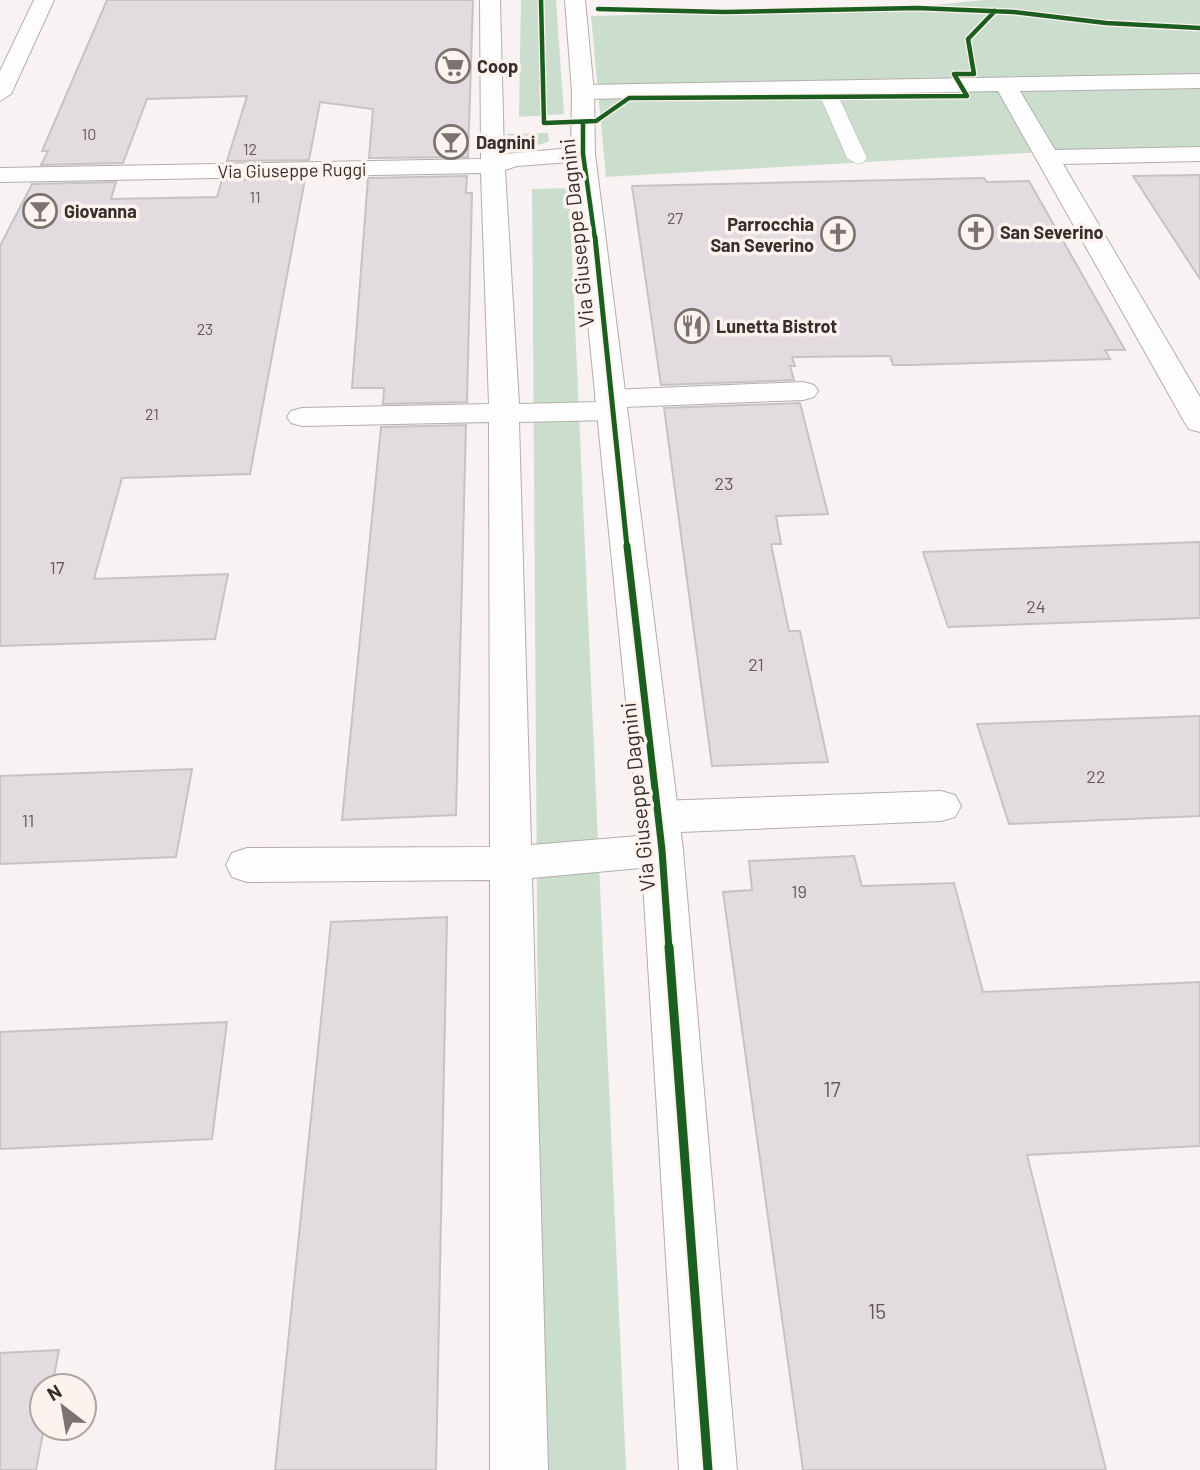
<svg xmlns="http://www.w3.org/2000/svg" width="1200" height="1470" font-family="Barlow,sans-serif">
	<style>
		.green { fill: #cbdece }
		.building { fill: #e2dbdf; stroke: #c7c2c4; stroke-width: 2 }
		.lines { fill: none; stroke-linecap: round; stroke-linejoin: round }
		.service-casing { stroke: #b4adab; stroke-width: 1 }
		.minor-casing { stroke: #b4adab; stroke-width: 2 }
		.tertiary-casing { stroke: #b4adab; stroke-width: 2 }
		.service { fill: #fefdfd; fill-rule: evenodd }
		.minor { fill: #fefdfd; fill-rule: evenodd }
		.tertiary { fill: #fefdfd; fill-rule: evenodd }
		.cycleway-far3-casing { stroke: #fcf2ee; stroke-width: 7 }
		.cycleway-far2-casing { stroke: #fcf2ee; stroke-width: 9 }
		.cycleway-far1-casing { stroke: #fcf2ee; stroke-width: 11 }
		.cycleway-casing { stroke: #fcf2ee; stroke-width: 13 }
		.cycleway-far3 { stroke: #1b5e20; stroke-width: 4.5 }
		.cycleway-far2 { stroke: #1b5e20; stroke-width: 5 }
		.cycleway-far1 { stroke: #1b5e20; stroke-width: 7 }
		.cycleway { stroke: #1b5e20; stroke-width: 9 }
		.labels { text-anchor: middle; dominant-baseline: central; stroke-width: 7; stroke-linejoin: round; paint-order: stroke }
		.far-number-label { font-size: 16px; fill: #635a58 }
		.far-poi-label { font-size: 18px; font-weight: bold; fill: #382e2a; stroke: #fcf2ee; text-anchor: start }
		.far-street-label { font-size: 18px; fill: #382e2a; stroke: #fcf2ee }
		.number-label { font-size: 18px; fill: #635a58 }
		.street-label { font-size: 21px; fill: #382e2a; stroke: #fcf2ee }
		.near-number-label { font-size: 21px; fill: #635a58 }
	</style>
	<rect width="100%" height="100%" fill="#f8f3f2"/>
	<!-- green -->
	<path class="green" d="M 521,0 L 556,0 L 564,114 L 519,117 Z
		M 984,0 L 1200,0 L 1200,149 L 1027,153 L 606,177 L 591,16 L 915,7 Z
		M 548,133 L 549,141 C 538,147 521,147 509,142 L 507,134 Z
		M 569,188 L 626,1470 L 541,1470 L 532,189 Z"/>
	<!-- building -->
	<path class="building" d="M 107,0 L 473,0 L 468,157 L 369,158 L 373,109 L 320,102 L 309,160 L 227,161 L 247,96 L 147,99 L 123,163 L 41,165 L 48,151 L 42,151 Z
		M 1200,175 L 1200,279 L 1133,176 Z
		M 467,176 L 466,193 L 472,193 L 467,402 L 383,404 L 384,388 L 352,388 L 368,178 Z
		M 984,178 L 987,182 L 1029,181 L 1125,350 L 1105,350 L 1110,359 L 911,365 L 893,365 L 890,356 L 792,357 L 795,366 L 790,366 L 794,380 L 661,385 L 632,186 Z
		M 305,179 L 250,474 L 122,478 L 94,579 L 228,574 L 215,639 L 0,646 L 0,246 L 32,184 L 116,182 L 111,199 L 217,197 L 222,180 Z
		M 800,403 L 828,514 L 776,516 L 781,544 L 771,544 L 789,631 L 800,631 L 828,762 L 712,766 L 664,408 Z
		M 466,425 L 456,815 L 342,820 L 381,427 Z
		M 1200,542 L 1200,618 L 948,627 L 923,552 Z
		M 1200,716 L 1200,816 L 1009,824 L 977,724 Z
		M 192,769 L 176,857 L 0,864 L 0,776 Z
		M 854,856 L 862,886 L 954,883 L 983,992 L 1200,982 L 1200,1146 L 1027,1155 L 1106,1470 L 803,1470 L 723,892 L 752,890 L 749,861 Z
		M 447,917 L 436,1470 L 275,1470 L 331,922 Z
		M 227,1022 L 212,1139 L 0,1149 L 0,1032 Z
		M 59,1350 L 52,1386 L 42,1386 L 44,1428 L 36,1470 L 0,1470 L 0,1353 Z"/>
	<g class="lines">
		<!-- service casing -->
		<g class="service-casing">
			<path id="service" d="M 826,84 L 835,89 L 867,158 L 864,162 L 857,164 L 847,158 L 817,89 Z"/>
		</g>
		<!-- minor casing -->
		<g class="minor-casing">
			<path id="minor" d="M 34,0 L 54,0 L 11,94 L 0,101 L 0,71 Z
				M 480,0 L 500,0 L 504,154 L 583,147 L 591,149 L 595,154 L 591,159 L 583,161 L 517,166 L 505,170 L 519,404 L 597,402 L 595,399 L 599,393 L 610,390 L 803,382 L 814,385 L 818,391 L 814,397 L 803,400 L 624,407 L 626,411 L 622,417 L 611,420 L 519,422 L 531,845 L 662,834 L 677,838 L 683,850 L 677,862 L 662,866 L 532,878 L 548,1470 L 490,1470 L 490,880 L 247,882 L 232,877 L 226,865 L 232,853 L 247,848 L 490,847 L 489,422 L 302,426 L 291,423 L 287,417 L 291,411 L 302,408 L 489,404 L 481,173 L 0,182 L 0,168 L 481,159 Z
				M 1200,74 L 1200,88 L 1020,91 L 1055,150 L 1200,147 L 1200,161 L 1063,164 L 1200,397 L 1200,432 L 1189,429 L 1185,423 L 998,91 L 583,99 L 572,92 L 583,85 Z
				M 941,791 L 955,795 L 961,806 L 955,817 L 941,821 L 658,833 L 644,828 L 638,817 L 644,806 L 658,801 Z"/>
		</g>
		<!-- tertiary casing -->
		<g class="tertiary-casing">
			<path id="tertiary" d="M 565,0 L 585,0 L 594,92 L 595,154 L 683,850 L 737,1470 L 679,1470 L 641,850 L 571,154 L 572,92 Z"/>
		</g>
		<!-- service -->
		<use href="#service" class="service"/>
		<!-- minor -->
		<use href="#minor" class="minor"/>
		<!-- tertiary -->
		<use href="#tertiary" class="tertiary"/>
		<!-- cycleway-far3 casing -->
		<g class="cycleway-far3-casing">
			<path id="cycleway-far3" d="M 541,0 L 544,123 L 596,121 L 629,98 L 967,96 L 954,74 L 974,74 L 968,39 L 995,11
				M 598,9 L 724,12 L 917,8 L 1014,12 L 1106,23 L 1200,28
				M 583,122 L 583,154 L 595,239"/>
		</g>
		<!-- cycleway-far2 casing -->
		<g class="cycleway-far2-casing">
			<path id="cycleway-far2" d="M 595,237 L 627,547"/>
		</g>
		<!-- cycleway-far1 casing -->
		<g class="cycleway-far1-casing">
			<path id="cycleway-far1" d="M 627,546 L 662,850 L 669,949"/>
		</g>
		<!-- cycleway casing -->
		<g class="cycleway-casing">
			<path id="cycleway" d="M 669,947 L 708,1470"/>
		</g>
		<!-- cycleway-far3 -->
		<use href="#cycleway-far3" class="cycleway-far3"/>
		<!-- cycleway-far2 -->
		<use href="#cycleway-far2" class="cycleway-far2"/>
		<!-- cycleway-far1 -->
		<use href="#cycleway-far1" class="cycleway-far1"/>
		<!-- cycleway -->
		<use href="#cycleway" class="cycleway"/>
	</g>
	<!-- icons -->
	<defs>
		<g id="supermarket-ring" transform="scale(1.75)"><circle r="9.5" fill="#fcf2ee" stroke="#7b7370" stroke-width="1.5"/><path d="M-6-5.5h2.5l.6 2H6L4.5 2H-2.5L-4.4-4H-6ZM-1.5 3.2a1.3 1.3 0 1 0 .1 0ZM3 3.2a1.3 1.3 0 1 0 .1 0Z" fill="#7b7370"/></g>
		<g id="bar-ring" transform="scale(1.75)"><circle r="9.5" fill="#fcf2ee" stroke="#7b7370" stroke-width="1.5"/><path d="M-6-5H6L.8 .8V4.5H3.5V6h-7V4.5H-.8V.8Z" fill="#7b7370"/></g>
		<g id="church-ring" transform="scale(1.75)"><circle r="9.5" fill="#fcf2ee" stroke="#7b7370" stroke-width="1.5"/><path d="M-1.2-6h2.4v3.5h3.3v2.4h-3.3V6h-2.4V-.1h-3.3v-2.4h3.3Z" fill="#7b7370"/></g>
		<g id="restaurant-ring" transform="scale(1.75)"><circle r="9.5" fill="#fcf2ee" stroke="#7b7370" stroke-width="1.5"/><path d="M-5-6h1v4h1v-4h1v4h1v-4h1v5L-1.5 .5V6h-2V.5L-5-1ZM5-6V6H3V1.5H1.5Q1.5-4 5-6Z" fill="#7b7370"/></g>
	</defs>
	<g fill-rule="evenodd">
		<use href="#supermarket-ring" x="453" y="66"/>
		<use href="#bar-ring" x="451" y="142"/>
		<use href="#bar-ring" x="40" y="211"/>
		<use href="#church-ring" x="976" y="232"/>
		<use href="#church-ring" x="838" y="234"/>
		<use href="#restaurant-ring" x="692" y="326"/>
	</g>
	<g class="labels">
		<!-- far-number labels -->
		<g class="far-number-label">
			<text x="89" y="133">10</text>
			<text x="250" y="148">12</text>
			<text x="255" y="196">11</text>
			<text x="675" y="217">27</text>
			<text x="205" y="328">23</text>
			<text x="152" y="413">21</text>
		</g>
		<!-- far-poi labels -->
		<g class="far-poi-label">
			<text x="477" y="66">Coop</text>
			<text x="476" y="142">Dagnini</text>
			<text x="64" y="211">Giovanna</text>
			<text x="814" y="224" text-anchor="end">Parrocchia<tspan x="814" dy="21">San Severino</tspan></text>
			<text x="1000" y="232">San Severino</text>
			<text x="716" y="326">Lunetta Bistrot</text>
		</g>
		<!-- far-street labels -->
		<g class="far-street-label">
			<text transform="translate(292 170) rotate(-1)">Via Giuseppe Ruggi</text>
		</g>
		<!-- number labels -->
		<g class="number-label">
			<text x="724" y="483">23</text>
			<text x="57" y="567">17</text>
			<text x="1036" y="606">24</text>
			<text x="756" y="664">21</text>
			<text x="1096" y="776">22</text>
			<text x="28" y="820">11</text>
			<text x="799" y="891">19</text>
		</g>
		<!-- street labels -->
		<g class="street-label">
			<text transform="translate(576 233) rotate(-96)">Via Giuseppe Dagnini</text>
			<text transform="translate(637 797) rotate(-96)">Via Giuseppe Dagnini</text>
		</g>
		<!-- near-number labels -->
		<g class="near-number-label">
			<text x="832" y="1088">17</text>
			<text x="877" y="1310">15</text>
		</g>
	</g>
	<!-- north arrow -->
	<g transform="translate(63 1407) rotate(329)"><circle r="33" fill="#fcf2ee" stroke="#aea4a0" stroke-width="2"/>
	<path d="M0-5L12 26L0 18L-12 26Z" fill="#7b7370"/>
	<text y="-10" font-size="19" font-weight="bold" text-anchor="middle" fill="#382e2a">N</text>
	</g>
</svg>
